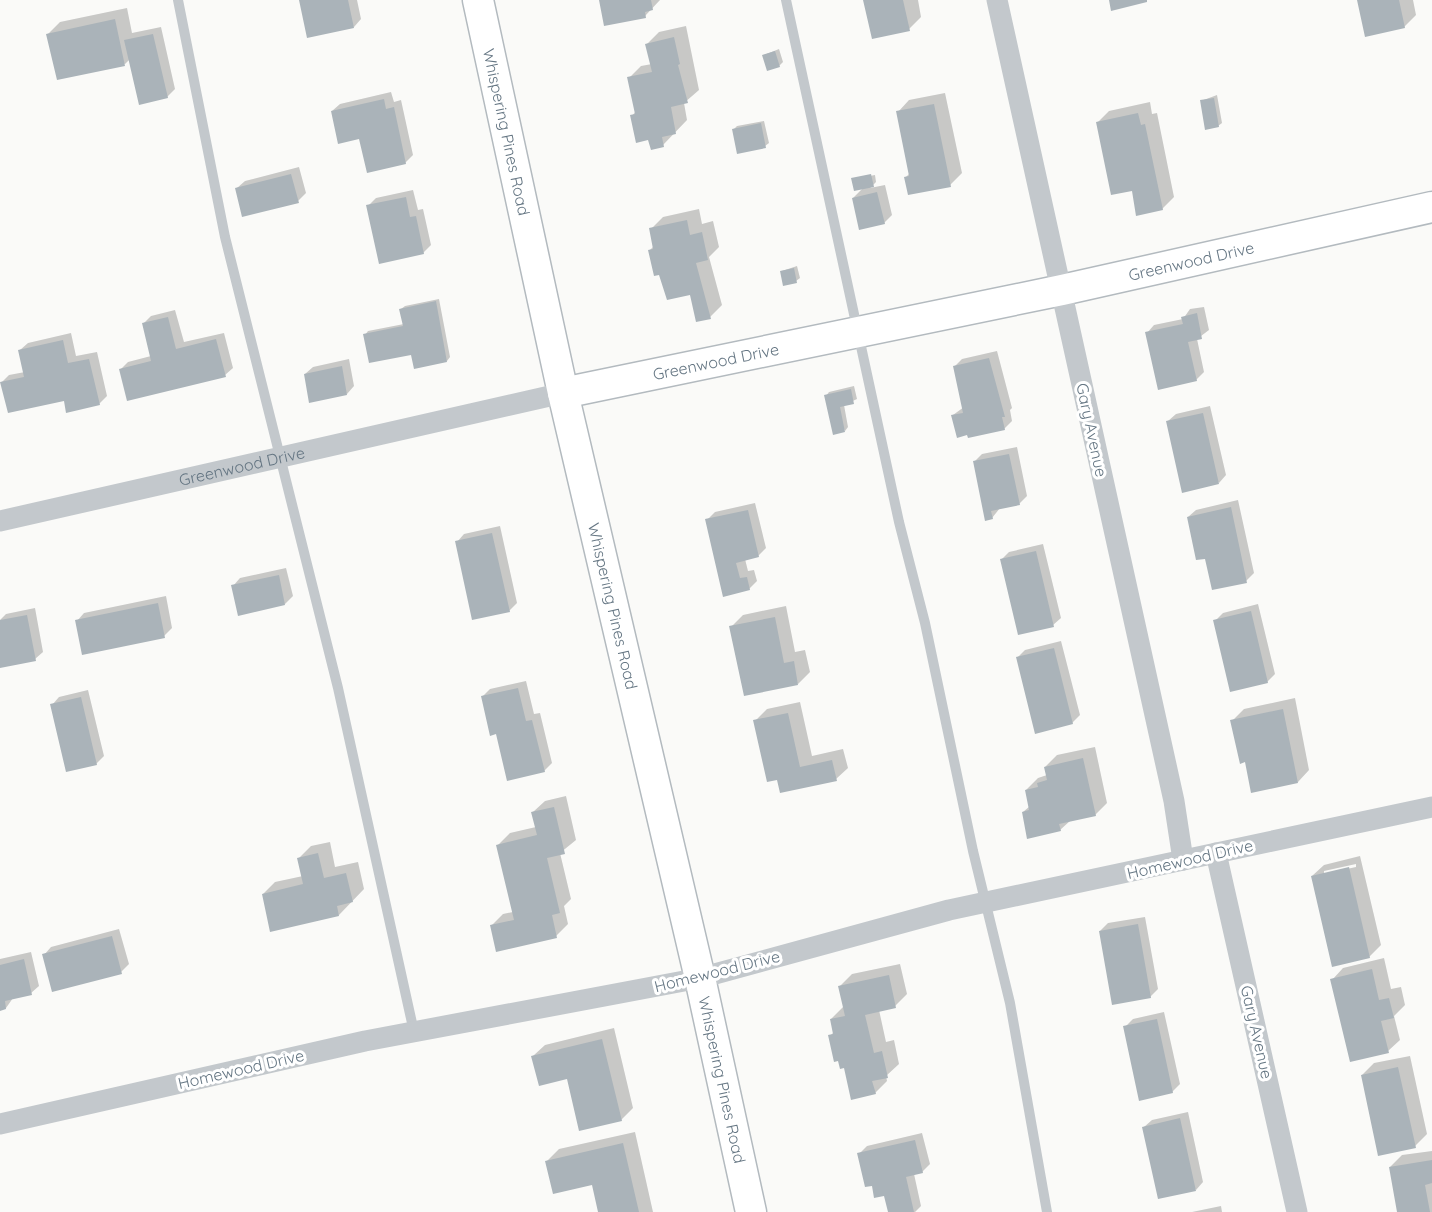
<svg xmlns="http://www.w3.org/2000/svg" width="1432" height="1212" font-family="Quicksand,sans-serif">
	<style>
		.shadow { fill: #0003; fill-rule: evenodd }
		.building { fill: #aab3b9 }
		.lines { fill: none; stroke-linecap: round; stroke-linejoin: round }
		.secondary-casing { stroke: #b3babf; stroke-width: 33 }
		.lane { stroke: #c3c8cc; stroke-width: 10 }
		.street { stroke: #c3c8cc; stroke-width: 21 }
		.secondary { stroke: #fff; stroke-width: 30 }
		.labels { text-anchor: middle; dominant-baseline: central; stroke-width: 6; stroke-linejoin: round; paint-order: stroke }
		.street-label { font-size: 16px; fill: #657683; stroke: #fff }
	</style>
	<rect width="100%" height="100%" fill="#fafaf8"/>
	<!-- shadow -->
	<path class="shadow" d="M 300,0 L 357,0 L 361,19 L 354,27 Z
		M 600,0 L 660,0 L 645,16 Z
		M 865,0 L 918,0 L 921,17 L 909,29 Z
		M 1358,0 L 1413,0 L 1416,15 L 1404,27 Z
		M 127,8 L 132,33 L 161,27 L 175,89 L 167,97 L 130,59 L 125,64 L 48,34 L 60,22 Z
		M 686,26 L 699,90 L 684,103 L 687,120 L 663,145 L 650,138 L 632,116 L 636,111 L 629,78 L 641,66 L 652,64 L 647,44 L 659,32 Z
		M 779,49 L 783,62 L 779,66 L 764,55 Z
		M 391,92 L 394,102 L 401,100 L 413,155 L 405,163 L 361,138 L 332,111 L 340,104 Z
		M 945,93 L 962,173 L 950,185 L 905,178 L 910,173 L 898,112 L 909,100 Z
		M 1217,95 L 1222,123 L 1218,126 L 1201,101 Z
		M 1150,102 L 1152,114 L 1157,113 L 1174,197 L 1162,209 L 1133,190 L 1098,122 L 1109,111 Z
		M 764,121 L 769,143 L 765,146 L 734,129 L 737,126 Z
		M 299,167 L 306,193 L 298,201 L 237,188 L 245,181 Z
		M 875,175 L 876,182 L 870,188 L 885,185 L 892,215 L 884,223 L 853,198 L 864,187 L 853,179 Z
		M 413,190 L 418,210 L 423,209 L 431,245 L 423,253 L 368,206 L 376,198 Z
		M 699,209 L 702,224 L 713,221 L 719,247 L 709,257 L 722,305 L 710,317 L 650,250 L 654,246 L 651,229 L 663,217 Z
		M 797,266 L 800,278 L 796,281 L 782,271 Z
		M 439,299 L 450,357 L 447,361 L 413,353 L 365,335 L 368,331 L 404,324 L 401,309 L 405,306 Z
		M 1204,307 L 1209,330 L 1197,339 L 1204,372 L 1196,380 L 1147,333 L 1154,325 L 1183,319 L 1190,309 Z
		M 175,310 L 184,342 L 224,333 L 233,368 L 225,375 L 120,370 L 128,362 L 151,356 L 143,324 L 151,316 Z
		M 71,333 L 76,356 L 97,352 L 107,396 L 99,404 L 65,400 L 1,383 L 9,375 L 25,372 L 20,350 L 28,343 Z
		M 997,351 L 1012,408 L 1010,410 L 1012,421 L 1004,429 L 953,415 L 964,407 L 955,366 L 962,359 Z
		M 349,359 L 354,386 L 347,394 L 305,374 L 313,367 Z
		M 854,386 L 857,399 L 844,405 L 848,427 L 845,431 L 826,396 L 829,392 Z
		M 1210,406 L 1226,475 L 1219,483 L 1168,421 L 1176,414 Z
		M 1017,447 L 1027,496 L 1019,504 L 1000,508 L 992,518 L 974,462 L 982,454 Z
		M 1238,500 L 1254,573 L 1246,581 L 1206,557 L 1188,517 L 1196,510 Z
		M 755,503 L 766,548 L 758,556 L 745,559 L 748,571 L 754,570 L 757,581 L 749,589 L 724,595 L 707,520 L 715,512 Z
		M 500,526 L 517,603 L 509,611 L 457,542 L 464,534 Z
		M 1043,544 L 1061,618 L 1053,625 L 1001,560 L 1009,552 Z
		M 286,568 L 293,596 L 285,604 L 233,586 L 240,578 Z
		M 166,596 L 172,628 L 164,636 L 77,621 L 84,613 Z
		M 1258,604 L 1275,674 L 1267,682 L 1215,621 L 1223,613 Z
		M 786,606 L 795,652 L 805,650 L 810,672 L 798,684 L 731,627 L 743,615 Z
		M 35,608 L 43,652 L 35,659 L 0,666 L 0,620 L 6,614 Z
		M 1061,641 L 1080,715 L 1072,723 L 1017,658 L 1025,650 Z
		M 526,681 L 534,714 L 540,713 L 552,763 L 544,771 L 497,732 L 482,697 L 490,689 Z
		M 88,690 L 104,756 L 96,764 L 52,705 L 59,697 Z
		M 1295,698 L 1309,770 L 1298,782 L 1246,761 L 1232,721 L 1244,709 Z
		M 800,702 L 812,756 L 843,749 L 848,768 L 836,779 L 779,778 L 755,721 L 767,709 Z
		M 1095,747 L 1107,803 L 1095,815 L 1070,821 L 1060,830 L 1023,812 L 1030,806 L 1026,790 L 1038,778 L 1047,775 L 1045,767 L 1057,755 Z
		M 566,796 L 576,840 L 560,853 L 571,899 L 564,906 L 568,924 L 556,936 L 491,926 L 503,914 L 513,912 L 498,845 L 510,833 L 536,827 L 533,812 L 545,801 Z
		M 330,842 L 335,867 L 358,862 L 364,889 L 339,915 L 263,894 L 275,882 L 303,876 L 299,858 L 311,846 Z
		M 1360,856 L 1381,945 L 1369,957 L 1312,876 L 1324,865 ZM 1356,864 L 1356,867 L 1324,874 L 1324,871 Z
		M 1145,917 L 1158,989 L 1150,997 L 1100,931 L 1108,923 Z
		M 119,929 L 129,964 L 121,972 L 44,955 L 51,947 Z
		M 31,952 L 39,986 L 31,993 L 13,998 L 6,1008 L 0,1009 L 0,959 Z
		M 1384,958 L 1391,989 L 1401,987 L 1405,1005 L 1394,1016 L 1400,1040 L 1388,1051 L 1332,980 L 1343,968 Z
		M 900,964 L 907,994 L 895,1006 L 879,1010 L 886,1042 L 894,1040 L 899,1064 L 886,1076 L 887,1081 L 875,1093 L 846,1066 L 830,1036 L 834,1032 L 831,1019 L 844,1006 L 840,986 L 852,974 Z
		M 1164,1012 L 1180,1084 L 1172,1092 L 1125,1027 L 1133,1019 Z
		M 614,1028 L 633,1108 L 621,1120 L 568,1078 L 533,1056 L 545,1045 Z
		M 1410,1056 L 1427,1134 L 1415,1146 L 1362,1075 L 1374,1063 Z
		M 1188,1112 L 1203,1182 L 1196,1190 L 1144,1127 L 1152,1120 Z
		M 635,1132 L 653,1212 L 600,1212 L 593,1183 L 547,1161 L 559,1149 Z
		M 922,1133 L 930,1164 L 922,1172 L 914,1174 L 921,1206 L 915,1212 L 890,1212 L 886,1194 L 873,1184 L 859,1154 L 867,1146 Z
		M 1432,1151 L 1432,1212 L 1398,1212 L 1390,1167 L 1402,1155 Z
		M 1221,1206 L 1222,1212 L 1192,1212 Z"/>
	<!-- building -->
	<path class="building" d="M 299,0 L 348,0 L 354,28 L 307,38 Z
		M 599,0 L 651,0 L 653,10 L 645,12 L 646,18 L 604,26 Z
		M 863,0 L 903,0 L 910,31 L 872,39 Z
		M 1109,0 L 1147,0 L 1147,2 L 1111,11 Z
		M 1357,0 L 1399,0 L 1405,28 L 1365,37 Z
		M 115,19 L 125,66 L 57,80 L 46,34 Z
		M 153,34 L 168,98 L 139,105 L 124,40 Z
		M 674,37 L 680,64 L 678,65 L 688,103 L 671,107 L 676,134 L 662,137 L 664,147 L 651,150 L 648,140 L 636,143 L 630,115 L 635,114 L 627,77 L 652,72 L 645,44 Z
		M 775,51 L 780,67 L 767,71 L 762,55 Z
		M 1214,98 L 1219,127 L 1205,130 L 1200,100 Z
		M 384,99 L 386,109 L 394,107 L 406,164 L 367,173 L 359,139 L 338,144 L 331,111 Z
		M 934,104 L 951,187 L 908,195 L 904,177 L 909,176 L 896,111 Z
		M 1138,113 L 1141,125 L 1145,124 L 1163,210 L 1136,216 L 1132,191 L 1111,195 L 1096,122 Z
		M 761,123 L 766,148 L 737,154 L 732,129 Z
		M 291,174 L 299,203 L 242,217 L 235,188 Z
		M 871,174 L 874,187 L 854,191 L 851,178 Z
		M 877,192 L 885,224 L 859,230 L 852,198 Z
		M 406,197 L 410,217 L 416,216 L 424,254 L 379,264 L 366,205 Z
		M 687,220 L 690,235 L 702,232 L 708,260 L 696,263 L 711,319 L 696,322 L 690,295 L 667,300 L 659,275 L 654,276 L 648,250 L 653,249 L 649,228 Z
		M 794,268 L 797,283 L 783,286 L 780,271 Z
		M 436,301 L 447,362 L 414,369 L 411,355 L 369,363 L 363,334 L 403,326 L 399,309 Z
		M 1197,313 L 1202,339 L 1188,342 L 1197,381 L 1158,390 L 1145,332 L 1183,324 L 1181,317 Z
		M 168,317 L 176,349 L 216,339 L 226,377 L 127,401 L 119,369 L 151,361 L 142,323 Z
		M 63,340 L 68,363 L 89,359 L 100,405 L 66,413 L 64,401 L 8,413 L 0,382 L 24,377 L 18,350 Z
		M 989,358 L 1005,417 L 1002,417 L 1005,430 L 968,438 L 967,435 L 957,438 L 951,415 L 963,413 L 953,366 Z
		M 342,366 L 347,395 L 309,403 L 304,374 Z
		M 851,389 L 854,404 L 840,407 L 845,432 L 833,435 L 824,395 Z
		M 1203,413 L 1219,484 L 1182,493 L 1166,421 Z
		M 1009,454 L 1020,505 L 991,511 L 993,519 L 985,521 L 973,461 Z
		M 1231,507 L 1247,583 L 1212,590 L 1205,559 L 1196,560 L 1187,517 Z
		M 748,510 L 759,557 L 736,563 L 740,578 L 747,577 L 750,590 L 723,597 L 705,519 Z
		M 492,533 L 510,612 L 472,620 L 455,541 Z
		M 1036,551 L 1054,627 L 1018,635 L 1000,559 Z
		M 279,575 L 285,605 L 238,616 L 231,585 Z
		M 158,603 L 165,638 L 82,655 L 75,620 Z
		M 1251,611 L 1268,683 L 1230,692 L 1213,620 Z
		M 27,615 L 36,661 L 0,668 L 0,620 Z
		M 775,617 L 784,663 L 794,661 L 798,685 L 744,696 L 729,626 Z
		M 1054,648 L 1073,724 L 1035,734 L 1016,657 Z
		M 518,688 L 526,721 L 532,720 L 545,772 L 507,781 L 496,734 L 490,736 L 481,696 Z
		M 81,697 L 97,765 L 66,772 L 50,704 Z
		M 1283,709 L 1298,783 L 1251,793 L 1245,762 L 1240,764 L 1230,720 Z
		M 788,713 L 800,767 L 832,760 L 837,781 L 780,793 L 777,780 L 767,782 L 753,720 Z
		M 1083,758 L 1096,816 L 1059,824 L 1061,831 L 1027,839 L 1022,812 L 1029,810 L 1025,790 L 1038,787 L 1037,783 L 1047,780 L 1044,767 Z
		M 554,807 L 565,854 L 547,858 L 560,913 L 552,915 L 557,938 L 496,952 L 490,925 L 514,920 L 496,845 L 537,835 L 531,812 Z
		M 318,853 L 324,878 L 346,873 L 353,902 L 337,906 L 339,916 L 270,932 L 262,894 L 303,884 L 297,858 Z
		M 1349,867 L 1370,958 L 1332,967 L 1311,876 Z
		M 1138,924 L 1151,998 L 1112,1005 L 1099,931 Z
		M 112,936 L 122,974 L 52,992 L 42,954 Z
		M 24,959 L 32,995 L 5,1001 L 6,1009 L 0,1011 L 0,965 Z
		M 1372,969 L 1379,1000 L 1389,998 L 1394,1018 L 1381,1021 L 1389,1053 L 1350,1062 L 1330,979 Z
		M 889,975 L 896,1008 L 865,1015 L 874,1053 L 882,1051 L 888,1078 L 872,1081 L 876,1094 L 851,1100 L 844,1068 L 840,1069 L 838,1061 L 834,1062 L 828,1035 L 833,1034 L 830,1019 L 845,1016 L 838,986 Z
		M 1157,1019 L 1173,1093 L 1139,1101 L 1123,1026 Z
		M 602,1039 L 622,1121 L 579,1131 L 567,1079 L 539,1086 L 531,1056 Z
		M 1398,1067 L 1416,1148 L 1378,1156 L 1361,1075 Z
		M 1180,1118 L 1196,1191 L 1158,1199 L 1142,1127 Z
		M 915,1140 L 923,1173 L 906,1177 L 914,1212 L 888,1212 L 884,1196 L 874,1198 L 872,1186 L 865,1187 L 857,1153 Z
		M 623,1143 L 639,1212 L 598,1212 L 592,1185 L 553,1194 L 545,1161 Z
		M 1432,1160 L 1432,1183 L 1425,1185 L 1430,1212 L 1397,1212 L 1389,1167 Z"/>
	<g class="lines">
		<!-- secondary casing -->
		<g class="secondary-casing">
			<g id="secondary">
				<path id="s2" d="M 478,0 L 563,393 L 700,978 L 751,1212"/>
				<path id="s3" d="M 563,393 L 1062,290 L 1432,207"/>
			</g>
		</g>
		<!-- lane -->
		<path class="lane" d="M 178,0 L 225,237 L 338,688 L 414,1032
			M 786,0 L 899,522 L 925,623 L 973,851 L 1010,1003 L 1047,1212"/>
		<!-- street -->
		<g class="street">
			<path d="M 997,0 L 1174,801 L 1183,860"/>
			<path id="s1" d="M 0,521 L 563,393"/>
			<path d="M 1216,853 L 1297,1212"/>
			<path d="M 0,1124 L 365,1041 L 700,978 L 949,910 L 1432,807"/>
		</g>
		<!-- secondary -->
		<use href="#secondary" class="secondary"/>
	</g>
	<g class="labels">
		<!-- street labels -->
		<g class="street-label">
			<text stroke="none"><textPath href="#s2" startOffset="135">Whispering Pines Road</textPath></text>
			<text stroke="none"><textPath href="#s3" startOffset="642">Greenwood Drive</textPath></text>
			<text stroke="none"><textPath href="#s3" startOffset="156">Greenwood Drive</textPath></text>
			<text transform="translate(1092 430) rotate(78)">Gary Avenue</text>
			<text stroke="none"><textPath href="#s1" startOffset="248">Greenwood Drive</textPath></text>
			<text stroke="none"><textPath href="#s2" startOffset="621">Whispering Pines Road</textPath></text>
			<text transform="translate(1190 859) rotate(-13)">Homewood Drive</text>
			<text transform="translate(717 971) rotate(-14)">Homewood Drive</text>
			<text transform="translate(1257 1032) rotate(77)">Gary Avenue</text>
			<text transform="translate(241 1069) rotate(-13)">Homewood Drive</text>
			<text stroke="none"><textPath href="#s2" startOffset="1107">Whispering Pines Road</textPath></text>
		</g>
	</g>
</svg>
